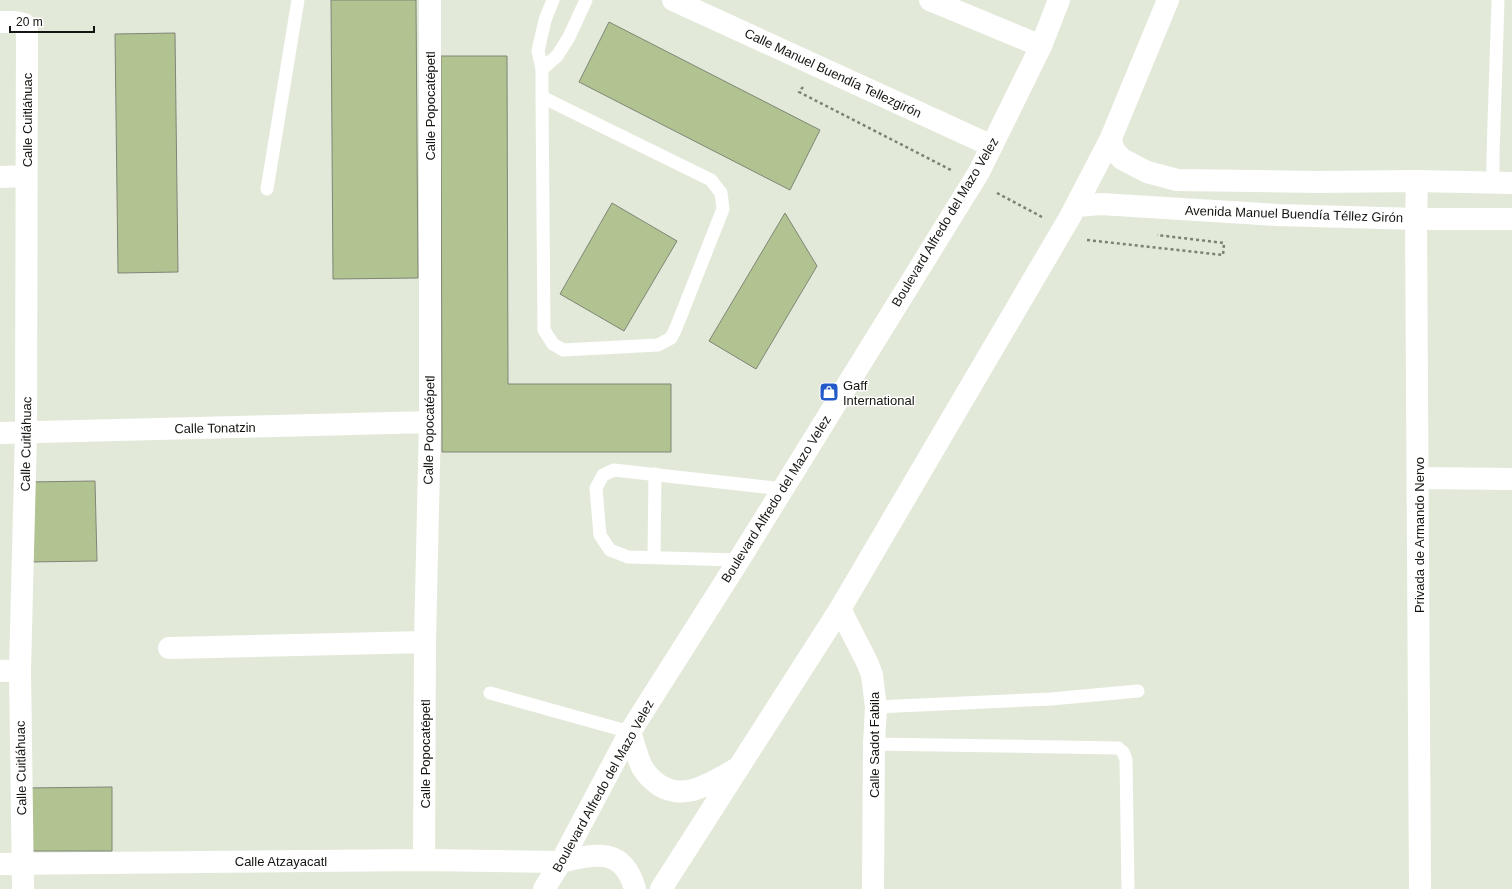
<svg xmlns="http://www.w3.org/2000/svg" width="1512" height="889" font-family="Helvetica,sans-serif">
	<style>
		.building { fill: #b1c391; stroke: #808577 }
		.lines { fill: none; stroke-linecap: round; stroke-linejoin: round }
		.path { stroke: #7c8075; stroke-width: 2.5; stroke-dasharray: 3 3; stroke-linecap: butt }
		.service { stroke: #fff; stroke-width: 13 }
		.minor { stroke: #fff; stroke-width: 22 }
		.tertiary { stroke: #fff; stroke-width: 22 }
		.secondary { stroke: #fff; stroke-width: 22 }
		.primary { stroke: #fff; stroke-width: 22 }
		.labels { text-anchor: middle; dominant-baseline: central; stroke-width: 3; stroke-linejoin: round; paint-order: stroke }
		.street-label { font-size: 13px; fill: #131510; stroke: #fff }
		.poi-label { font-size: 13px; fill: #131510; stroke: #fff; text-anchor: start }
	</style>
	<rect width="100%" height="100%" fill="#e3e9d9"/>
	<!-- building -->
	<path class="building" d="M 331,0 L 416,0 L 418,278 L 333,279 Z
		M 609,22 L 820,130 L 790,190 L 579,82 Z
		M 175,33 L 178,272 L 118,273 L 115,34 Z
		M 441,56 L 507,56 L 508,384 L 671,384 L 671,452 L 442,452 Z
		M 612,203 L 677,241 L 624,331 L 560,294 Z
		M 785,213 L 817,266 L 756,369 L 709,341 Z
		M 95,481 L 97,561 L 29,562 L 28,482 Z
		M 112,787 L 112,851 L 25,851 L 25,788 Z"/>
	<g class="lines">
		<!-- path -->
		<path class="path" d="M 803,87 L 799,92 L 951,170
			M 997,193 L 1042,217
			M 1087,240 L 1223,255 L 1224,243 L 1157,235"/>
		<!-- service -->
		<path class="service" d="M 542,69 L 557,56 L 569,37 L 586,0
			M 542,97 L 711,180 L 721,193 L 723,209 L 676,328 L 671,338 L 658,345 L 563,350 L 553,344 L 544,330 L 542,97 L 542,69 L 538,51 L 545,20 L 553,0
			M 1493,183 L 1493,155 L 1498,0
			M 267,189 L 298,0
			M 654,557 L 655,474
			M 739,560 L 628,557 L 610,550 L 600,535 L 596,488 L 603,475 L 614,470 L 783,489
			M 490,693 L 630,732
			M 876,707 L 1051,699 L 1138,691
			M 874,744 L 1118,748 L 1123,752 L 1126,760 L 1128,889"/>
		<!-- minor -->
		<path class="minor" d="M 0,22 L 15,22 L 24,24 L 27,31 L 26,433 L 20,670 L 23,889
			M 0,177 L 26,176
			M 1417,181 L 1416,219 L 1420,889
			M 0,433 L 430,422
			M 1419,478 L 1512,479
			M 169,648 L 425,642
			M 0,671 L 20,670
			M 424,860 L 425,642 L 430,422 L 430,0
			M 0,864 L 424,860 L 561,862"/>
		<!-- tertiary -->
		<path class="tertiary" d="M 840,609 L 867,662 L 872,675 L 876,707 L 874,744 L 873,889"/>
		<!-- secondary -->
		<path class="secondary" d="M 673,0 L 992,146
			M 930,0 L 1041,46"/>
		<!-- primary -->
		<path class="primary" d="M 1111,138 L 1113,149 L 1122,159 L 1147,172 L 1177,180 L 1317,182 L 1417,181 L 1512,183
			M 1076,206 L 1101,204 L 1278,215 L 1416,219 L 1512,219
			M 630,732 C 634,743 637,757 642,767 C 646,774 652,780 659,785 C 685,802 712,782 736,769
			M 561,862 C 596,854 623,846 635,889
			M 544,889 L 561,862 L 630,732 L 739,560 L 979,172 L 1041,46 L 1059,0
			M 661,889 L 840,609 L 1070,217 L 1111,138 L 1168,0"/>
	</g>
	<!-- icons -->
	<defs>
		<g id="shop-square" transform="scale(1)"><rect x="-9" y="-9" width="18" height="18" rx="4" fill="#225ac7" stroke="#fff"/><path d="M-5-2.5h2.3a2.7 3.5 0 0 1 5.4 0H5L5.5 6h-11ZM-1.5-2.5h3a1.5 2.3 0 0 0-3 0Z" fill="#fff"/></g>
	</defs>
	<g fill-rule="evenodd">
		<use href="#shop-square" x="829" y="392"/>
	</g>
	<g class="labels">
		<!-- street labels -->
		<g class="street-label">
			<text transform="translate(833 73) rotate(25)">Calle Manuel Buendía Tellezgirón</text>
			<text transform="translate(430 106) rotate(-90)">Calle Popocatépetl</text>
			<text transform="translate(27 120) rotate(-90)">Calle Cuitláhuac</text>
			<text transform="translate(1294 214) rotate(2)">Avenida Manuel Buendía Téllez Girón</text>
			<text transform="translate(945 222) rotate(-59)">Boulevard Alfredo del Mazo Velez</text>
			<text transform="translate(215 428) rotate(-1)">Calle Tonatzin</text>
			<text transform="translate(429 430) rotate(-89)">Calle Popocatépetl</text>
			<text transform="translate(26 444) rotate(-89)">Calle Cuitláhuac</text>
			<text transform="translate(776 499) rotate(-58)">Boulevard Alfredo del Mazo Velez</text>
			<text transform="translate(1419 535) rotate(-90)">Privada de Armando Nervo</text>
			<text transform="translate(874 745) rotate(-90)">Calle Sadot Fabila</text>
			<text transform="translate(425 754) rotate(-90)">Calle Popocatépetl</text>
			<text transform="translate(21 768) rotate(-91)">Calle Cuitláhuac</text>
			<text transform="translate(603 786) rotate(-61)">Boulevard Alfredo del Mazo Velez</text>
			<text x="281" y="861">Calle Atzayacatl</text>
		</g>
		<!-- poi labels -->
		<g class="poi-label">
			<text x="843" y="385">Gaff<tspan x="843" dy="15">International</tspan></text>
		</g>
	</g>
	<!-- scale -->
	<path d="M10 26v6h84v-6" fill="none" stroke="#131510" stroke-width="2"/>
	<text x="16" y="26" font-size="12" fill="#131510" stroke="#ffffff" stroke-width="3" paint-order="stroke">20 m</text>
</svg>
